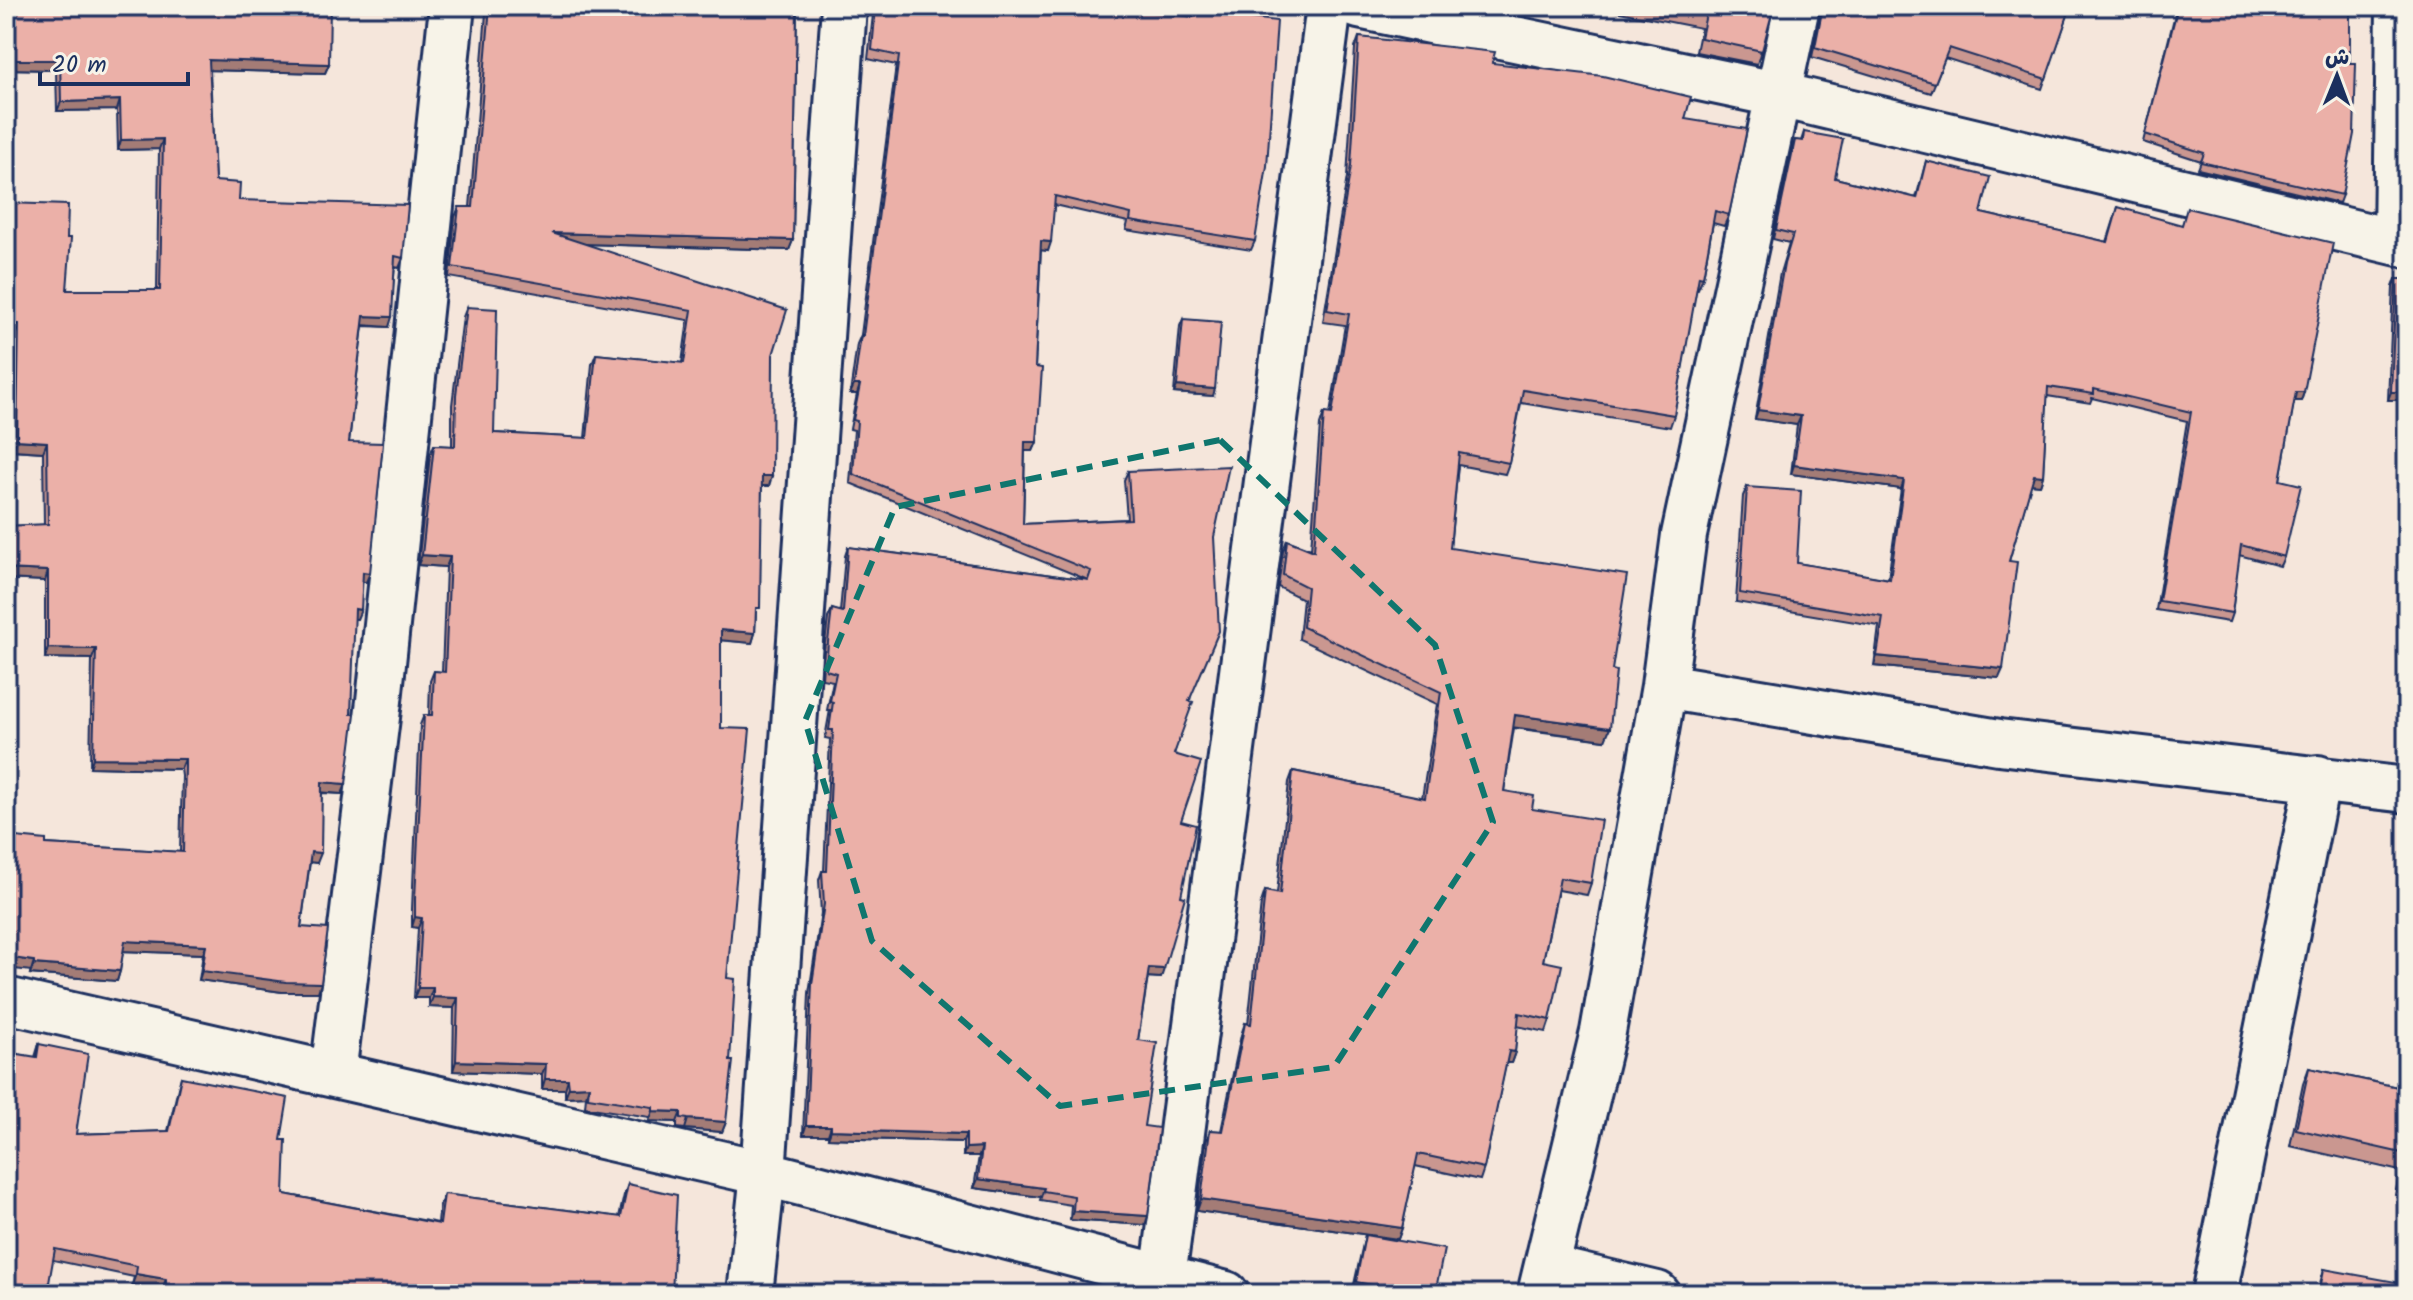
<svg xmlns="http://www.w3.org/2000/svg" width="2413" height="1300" font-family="Kalam,'Playpen Sans Arabic',sans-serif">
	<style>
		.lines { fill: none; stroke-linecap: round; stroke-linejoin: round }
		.minor-casing { stroke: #1b2f5e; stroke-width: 50 }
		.minor { stroke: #f7f3e8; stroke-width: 44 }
		.wall { fill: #ca9790; stroke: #1b2f5e; stroke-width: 2 }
		.shaded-wall { fill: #a47b76; stroke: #1b2f5e; stroke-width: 2 }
		.building { fill: #ebb0a8; stroke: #1b2f5e; stroke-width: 2 }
		.marked { fill: none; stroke: #0f766e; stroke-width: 6; stroke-dasharray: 16 10; stroke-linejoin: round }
	</style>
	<rect width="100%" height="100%" fill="#f5e6db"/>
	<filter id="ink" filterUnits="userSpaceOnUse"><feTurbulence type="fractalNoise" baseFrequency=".0125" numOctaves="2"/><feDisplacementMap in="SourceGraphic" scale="16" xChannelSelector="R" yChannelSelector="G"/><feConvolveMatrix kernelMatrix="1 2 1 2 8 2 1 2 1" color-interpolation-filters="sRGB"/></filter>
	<g filter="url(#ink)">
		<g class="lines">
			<!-- minor casing -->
			<g class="minor-casing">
				<path id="minor" d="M 1359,6 L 1780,95 L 2407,245
					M 2396,242 L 2399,6
					M 1664,686 L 1999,742 L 2407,790
					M 6,1000 L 763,1173 L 1226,1294
					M 333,1074 L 379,701 L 452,6
					M 1547,1268 L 1657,1294
					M 1163,1278 L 1329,6
					M 750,1294 L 763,1173 L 844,6
					M 1540,1294 L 1603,1032 L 1664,686 L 1684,535 L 1797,6
					M 2214,1294 L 2318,778"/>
			</g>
			<!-- minor -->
			<use href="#minor" class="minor"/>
		</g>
		<!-- wall -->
		<path class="wall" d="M 6,6 L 329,64 L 325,73 L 210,70 L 215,181 L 239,200 L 403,258 L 399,268 L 395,267 L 389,327 L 363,326 L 349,442 L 370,573 L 366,582 L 362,582 L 357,619 L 354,619 L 342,794 L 322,793 L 317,863 L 310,862 L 301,927 L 318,992 L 282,992 L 199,980 L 203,954 L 123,951 L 120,971 L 117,981 L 30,974 L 46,844 L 180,852 L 182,776 L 181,769 L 90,767 L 92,659 L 45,658 L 45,581 L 6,579 L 6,526 L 44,525 L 43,452 L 13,450 L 15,334 L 6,334 L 67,290 L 157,290 L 159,149 L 118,150 L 117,110 L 57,111 L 56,70 L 6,69 Z
			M 489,6 L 797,6 L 793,240 L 789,250 L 586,244 L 773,355 L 769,486 L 762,486 L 755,633 L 752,643 L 721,640 L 721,728 L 727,978 L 726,1122 L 722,1132 L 685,1129 L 677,1128 L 677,1122 L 649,1121 L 650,1117 L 585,1107 L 586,1096 L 565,1097 L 565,1089 L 542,1089 L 542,1074 L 453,1071 L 454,1008 L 429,1007 L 429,998 L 414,998 L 418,928 L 412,927 L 412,909 L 420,725 L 424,715 L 429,715 L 430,681 L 434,671 L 442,672 L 446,567 L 418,565 L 430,455 L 434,445 L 452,446 L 452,405 L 463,317 L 467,307 L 494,433 L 585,438 L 592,364 L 596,354 L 682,363 L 688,320 L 449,277 L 455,217 L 459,207 L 470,207 L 486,13 Z
			M 874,6 L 1101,6 L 1192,17 L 1195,12 L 1255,241 L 1251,250 L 1126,230 L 1128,222 L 1054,205 L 1048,251 L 1041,250 L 1035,367 L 1037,442 L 1033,451 L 1025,451 L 1023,524 L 1127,519 L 1124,480 L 1128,471 L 1214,537 L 1190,701 L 1174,754 L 1181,821 L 1161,978 L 1148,977 L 1138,1040 L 1148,1216 L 1145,1225 L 1070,1220 L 1071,1205 L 1040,1200 L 1041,1197 L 974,1188 L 979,1156 L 963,1156 L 963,1142 L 828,1138 L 828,1135 L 803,1135 L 809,993 L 821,913 L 819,880 L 822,871 L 824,871 L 830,739 L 825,738 L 830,710 L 827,710 L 833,681 L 822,679 L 824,651 L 828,618 L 832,609 L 840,612 L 845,556 L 848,547 L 1088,580 L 850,483 L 854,430 L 850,429 L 857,394 L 850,394 L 857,344 L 861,335 L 896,65 L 868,59 Z
			M 1589,6 L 1774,6 L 1757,64 L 1696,52 L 1701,28 Z
			M 1822,6 L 1857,6 L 1876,11 L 1877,6 L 2071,6 L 2042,89 L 1945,58 L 1931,93 L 1812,57 Z
			M 2177,6 L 2314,6 L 2342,195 L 2339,203 L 2198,169 L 2201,161 L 2143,142 Z
			M 1359,37 L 1492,63 L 1685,119 L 1729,215 L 1724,226 L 1713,223 L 1703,277 L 1698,289 L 1696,288 L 1674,415 L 1670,427 L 1521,403 L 1509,463 L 1505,474 L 1458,465 L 1450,548 L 1612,670 L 1605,740 L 1514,728 L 1504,791 L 1532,809 L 1591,883 L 1587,895 L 1558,890 L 1543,961 L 1550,1020 L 1546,1032 L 1517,1026 L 1515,1052 L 1511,1063 L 1506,1063 L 1484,1168 L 1480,1180 L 1415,1166 L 1402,1228 L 1398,1239 L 1197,1211 L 1206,1142 L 1210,1130 L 1221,1131 L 1241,1035 L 1245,1023 L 1248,1024 L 1261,903 L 1265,891 L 1277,893 L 1289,782 L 1293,771 L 1422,798 L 1437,704 L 1299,639 L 1303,599 L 1278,587 L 1283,551 L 1287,540 L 1311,549 L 1320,425 L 1324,413 L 1330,414 L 1345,325 L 1323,322 L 1347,177 L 1355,48 Z
			M 1804,132 L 1835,178 L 1916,198 L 1926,161 L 1981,213 L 2107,242 L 2118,207 L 2304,392 L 2301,401 L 2294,401 L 2280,480 L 2284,557 L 2280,566 L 2239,555 L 2232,613 L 2229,622 L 2156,610 L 2187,421 L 2092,398 L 2090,403 L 2047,396 L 2043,476 L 2040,485 L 2031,484 L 2009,561 L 1999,678 L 1874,666 L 1879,626 L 1736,602 L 1743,496 L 1747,487 L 1797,563 L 1888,579 L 1901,489 L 1791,474 L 1797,425 L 1755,419 L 1780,273 L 1789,243 L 1773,239 L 1792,149 L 1795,140 L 1801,141 Z
			M 2396,279 L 2407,400 L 2388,400 L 2393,287 Z
			M 1183,319 L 1213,396 L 1174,393 L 1180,326 Z
			M 2407,676 L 2407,696 L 2404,695 Z
			M 39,1044 L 76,1134 L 168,1131 L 178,1088 L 181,1077 L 281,1140 L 284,1194 L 438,1223 L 440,1205 L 444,1194 L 619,1217 L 624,1195 L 628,1184 L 672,1294 L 162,1294 L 162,1289 L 132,1285 L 134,1277 L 53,1260 L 35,1057 Z
			M 2309,1068 L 2407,1089 L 2407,1197 L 2395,1195 L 2400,1171 L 2290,1146 L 2303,1084 Z
			M 1365,1235 L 1435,1294 L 1380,1294 L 1353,1289 Z
			M 2324,1269 L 2407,1294 L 2317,1294 Z"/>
		<!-- shaded-wall -->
		<path class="shaded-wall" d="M 6,60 L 60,60 L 56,70 L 6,69 Z
			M 209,60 L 329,64 L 325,73 L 206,70 Z
			M 120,100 L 117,110 L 57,111 L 61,102 Z
			M 163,139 L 159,149 L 118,150 L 121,140 Z
			M 552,233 L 793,240 L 789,250 L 549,243 Z
			M 1041,241 L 1051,242 L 1048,251 L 1038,250 Z
			M 364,316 L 392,317 L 389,327 L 361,325 Z
			M 6,324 L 19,324 L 15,334 L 6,334 Z
			M 854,385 L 860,385 L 857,394 L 850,394 Z
			M 1177,386 L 1215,389 L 1213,396 L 1174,393 Z
			M 2296,392 L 2304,392 L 2301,401 L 2293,401 Z
			M 2391,392 L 2407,392 L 2407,400 L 2388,400 Z
			M 1758,410 L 1801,416 L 1797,425 L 1755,419 Z
			M 17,440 L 47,442 L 43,452 L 13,450 Z
			M 1025,442 L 1037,442 L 1033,451 L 1021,451 Z
			M 1794,465 L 1904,480 L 1901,489 L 1791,474 Z
			M 2034,475 L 2043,476 L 2040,485 L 2030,484 Z
			M 762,476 L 772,476 L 769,486 L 758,486 Z
			M 422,555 L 450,557 L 446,567 L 418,565 Z
			M 6,569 L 48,571 L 45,581 L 6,579 Z
			M 363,572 L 370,573 L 366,582 L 359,582 Z
			M 355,609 L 361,610 L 357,619 L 351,619 Z
			M 721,630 L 755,633 L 752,643 L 718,640 Z
			M 48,648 L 96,649 L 92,659 L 45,658 Z
			M 1877,656 L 2003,669 L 1999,678 L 1874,666 Z
			M 1515,715 L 1610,728 L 1605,740 L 1511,727 Z
			M 93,758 L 185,759 L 181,769 L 90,767 Z
			M 322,782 L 346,784 L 342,794 L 318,792 Z
			M 311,852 L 321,853 L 317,863 L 308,862 Z
			M 415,917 L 422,918 L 418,928 L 412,927 Z
			M 125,941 L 206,945 L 203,954 L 121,951 Z
			M 6,957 L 34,961 L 31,971 L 6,968 Z
			M 34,964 L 120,971 L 117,981 L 30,974 Z
			M 1149,968 L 1164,969 L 1161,978 L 1146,977 Z
			M 202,971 L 321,983 L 318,992 L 282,992 L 199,980 Z
			M 418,988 L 433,988 L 429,998 L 414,998 Z
			M 433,997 L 458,998 L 454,1008 L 429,1007 Z
			M 1509,1051 L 1515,1052 L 1511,1063 L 1505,1063 Z
			M 456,1061 L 546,1064 L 542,1074 L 453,1071 Z
			M 545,1079 L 568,1079 L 565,1089 L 542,1089 Z
			M 589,1086 L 586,1096 L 565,1097 L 569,1087 Z
			M 653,1111 L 681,1112 L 677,1122 L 649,1121 Z
			M 688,1119 L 726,1122 L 722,1132 L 685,1129 Z
			M 806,1126 L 831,1126 L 828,1135 L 803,1135 Z
			M 831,1130 L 966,1134 L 963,1142 L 828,1138 Z
			M 982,1147 L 979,1156 L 963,1156 L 966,1148 Z
			M 978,1179 L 1044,1188 L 1041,1197 L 974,1188 Z
			M 1201,1199 L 1402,1228 L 1398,1239 L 1197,1211 Z
			M 1073,1211 L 1148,1216 L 1145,1225 L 1070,1220 Z
			M 136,1274 L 166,1279 L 162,1289 L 132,1285 Z"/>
		<!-- building -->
		<path class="building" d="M 6,6 L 330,6 L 329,64 L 209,60 L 215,181 L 240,183 L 239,200 L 408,205 L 403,258 L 395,256 L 392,317 L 364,316 L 349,442 L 383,443 L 370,573 L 363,572 L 361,610 L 355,609 L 351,714 L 355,714 L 346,784 L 322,782 L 321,853 L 311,852 L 301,927 L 328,929 L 321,983 L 286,982 L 202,971 L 206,945 L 125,941 L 120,971 L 34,964 L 34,961 L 6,957 L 6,836 L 46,840 L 46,844 L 183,852 L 185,767 L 185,759 L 93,758 L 96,649 L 48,648 L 48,571 L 6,569 L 6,526 L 48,524 L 47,442 L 17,440 L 19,324 L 6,324 L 6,203 L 68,205 L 67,238 L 71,238 L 67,290 L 160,290 L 163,139 L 121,140 L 120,100 L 61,102 L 60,60 L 6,60 Z
			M 490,6 L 797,6 L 793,240 L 552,233 L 787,310 L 773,355 L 772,476 L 762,476 L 760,608 L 756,608 L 755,633 L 721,630 L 721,728 L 750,729 L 727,978 L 735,979 L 730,1061 L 733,1061 L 726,1122 L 688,1119 L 681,1118 L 681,1112 L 653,1111 L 653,1107 L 588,1097 L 589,1086 L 569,1087 L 568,1079 L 545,1079 L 546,1064 L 456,1061 L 458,998 L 433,997 L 433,988 L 418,988 L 422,918 L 415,917 L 415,899 L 424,715 L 432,715 L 434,671 L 445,672 L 450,557 L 422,555 L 434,445 L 455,446 L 456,395 L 467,307 L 497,309 L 494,433 L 587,438 L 596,354 L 684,363 L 692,310 L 452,267 L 459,207 L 473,207 Z
			M 876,6 L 1101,6 L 1194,17 L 1195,12 L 1277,21 L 1267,166 L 1255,241 L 1130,221 L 1131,214 L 1055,196 L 1051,242 L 1041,241 L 1035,367 L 1042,368 L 1037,442 L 1025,442 L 1023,524 L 1131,519 L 1128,471 L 1229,466 L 1214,537 L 1219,631 L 1189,701 L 1193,702 L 1174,754 L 1201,762 L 1181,821 L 1196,825 L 1181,896 L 1185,897 L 1164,969 L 1149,968 L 1138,1040 L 1157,1043 L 1144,1126 L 1159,1128 L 1148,1216 L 1073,1211 L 1074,1196 L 1043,1191 L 1044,1188 L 978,1179 L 982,1147 L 966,1148 L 966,1134 L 831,1130 L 831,1126 L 806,1126 L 812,984 L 824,904 L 822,871 L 827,871 L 833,730 L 829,730 L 833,702 L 830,701 L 836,673 L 826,670 L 828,642 L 832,609 L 843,612 L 848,547 L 1088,580 L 1091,571 L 853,474 L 857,421 L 853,420 L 860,385 L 854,385 L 861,335 L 863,336 L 899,56 L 872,50 Z
			M 1664,6 L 1774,6 L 1762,51 L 1701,38 L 1706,14 Z
			M 1823,6 L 1857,6 L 1878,12 L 1879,6 L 2071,6 L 2046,79 L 1949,48 L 1935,83 L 1815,47 Z
			M 2178,6 L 2314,6 L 2314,10 L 2350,11 L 2350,63 L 2356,63 L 2354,134 L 2342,195 L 2201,162 L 2204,153 L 2145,134 Z
			M 1359,37 L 1495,52 L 1492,63 L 1603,76 L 1691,97 L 1685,119 L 1747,129 L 1729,215 L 1715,211 L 1703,277 L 1699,276 L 1674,415 L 1523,390 L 1509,463 L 1459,453 L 1450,548 L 1627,575 L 1612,670 L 1616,671 L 1610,728 L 1515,715 L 1504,791 L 1534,796 L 1532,809 L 1601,820 L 1591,883 L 1560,878 L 1543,961 L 1562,965 L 1550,1020 L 1519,1013 L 1515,1052 L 1509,1051 L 1484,1168 L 1418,1154 L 1402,1228 L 1201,1199 L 1210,1130 L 1223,1131 L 1245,1023 L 1251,1024 L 1265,891 L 1280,894 L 1293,771 L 1425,798 L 1441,692 L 1303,627 L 1307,587 L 1283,575 L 1287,540 L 1314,551 L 1324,413 L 1332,414 L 1349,314 L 1327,310 L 1351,166 Z
			M 1804,132 L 1843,139 L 1835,178 L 1917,198 L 1926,161 L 1990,177 L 1981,213 L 2108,242 L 2118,207 L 2182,225 L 2187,208 L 2333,243 L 2304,392 L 2296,392 L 2280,480 L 2301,485 L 2284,557 L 2241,545 L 2232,613 L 2159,601 L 2191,412 L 2094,389 L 2094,394 L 2048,387 L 2043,476 L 2034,475 L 2009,561 L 2017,562 L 2003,669 L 1877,656 L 1883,617 L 1740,593 L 1747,487 L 1801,491 L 1797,563 L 1890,579 L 1904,480 L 1794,465 L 1801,416 L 1758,410 L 1784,264 L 1793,234 L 1776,230 L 1795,140 L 1803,141 Z
			M 2396,279 L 2407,279 L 2407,392 L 2391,392 Z
			M 1183,319 L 1221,322 L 1215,389 L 1177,386 Z
			M 39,1044 L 88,1054 L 76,1134 L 169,1131 L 181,1077 L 288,1098 L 281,1140 L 286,1140 L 284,1194 L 440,1224 L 444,1194 L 621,1217 L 628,1184 L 677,1195 L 672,1294 L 166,1294 L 166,1279 L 136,1274 L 137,1266 L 55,1249 L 47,1294 L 6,1294 L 6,1052 L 37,1057 Z
			M 2309,1068 L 2407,1089 L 2407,1179 L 2401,1178 L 2406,1154 L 2296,1129 Z
			M 1365,1235 L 1444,1249 L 1435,1294 L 1420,1294 L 1356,1282 Z
			M 2324,1269 L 2407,1284 L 2407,1294 L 2319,1294 Z
			M 934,1284 L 974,1294 L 932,1294 Z
			M 992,1288 L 1077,1293 L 991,1294 Z"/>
	</g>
	<!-- marked area -->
	<path class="marked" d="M 1220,440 L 1435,645 L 1493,822 L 1334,1067 L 1060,1106 L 872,941 L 805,721 L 895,507 Z"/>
	<!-- margin -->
	<rect width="2413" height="1300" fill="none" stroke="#f7f3e8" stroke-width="32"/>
	<rect x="16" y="16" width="2381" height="1268" fill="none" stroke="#1b2f5e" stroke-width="3" filter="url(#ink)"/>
	<!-- north arrow -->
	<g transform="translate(2337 76) rotate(1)" stroke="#f7f3e8" stroke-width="6" paint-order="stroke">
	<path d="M0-6L14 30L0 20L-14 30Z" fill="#1b2f5e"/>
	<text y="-12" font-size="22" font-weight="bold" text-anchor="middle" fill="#1b2f5e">ش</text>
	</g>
	<!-- scale -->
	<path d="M40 72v12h148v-12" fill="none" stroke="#1b2f5e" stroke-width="4"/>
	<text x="52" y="72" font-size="24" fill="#1b2f5e" stroke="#f7f3e8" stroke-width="6" paint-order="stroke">20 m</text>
</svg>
